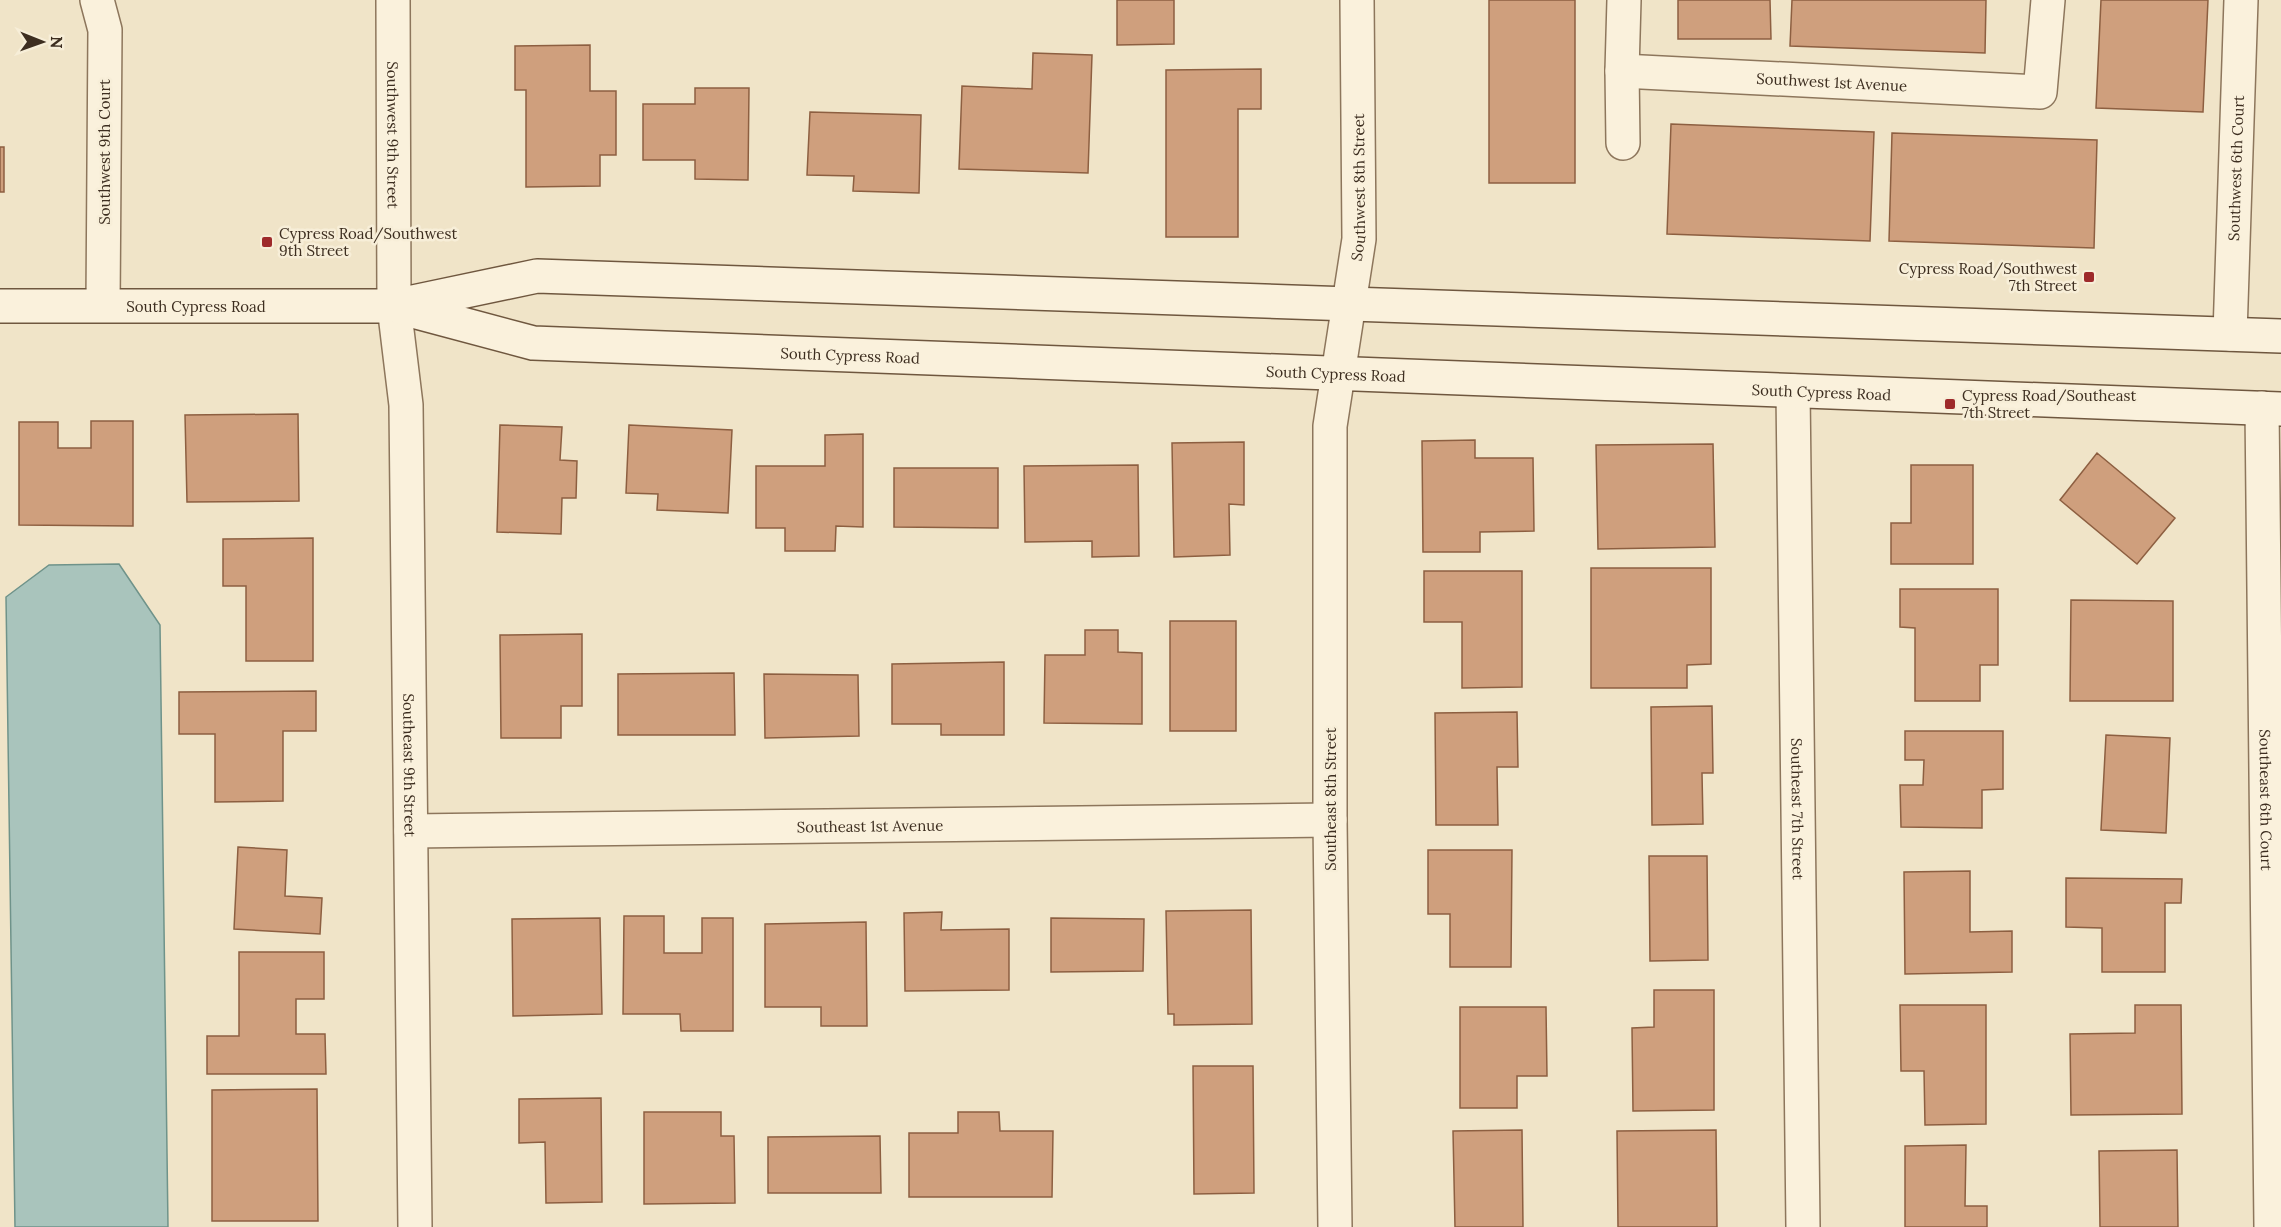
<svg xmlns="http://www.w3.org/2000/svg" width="2281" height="1227" font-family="Lora,serif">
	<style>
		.water { fill: #a9c4bc; stroke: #6f938a; stroke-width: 1.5 }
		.building { fill: #cf9f7d; stroke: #8d5f41; stroke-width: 1.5 }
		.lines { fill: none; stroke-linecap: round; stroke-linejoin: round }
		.street-casing { stroke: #8d765c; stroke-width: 36 }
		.secondary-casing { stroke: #6f573f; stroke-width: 36 }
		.street { stroke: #faf1dc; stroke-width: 33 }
		.secondary { stroke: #faf1dc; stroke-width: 33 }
		.poi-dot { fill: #9e2a2b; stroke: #f7eed8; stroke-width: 2 }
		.labels { text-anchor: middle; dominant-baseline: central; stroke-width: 5; stroke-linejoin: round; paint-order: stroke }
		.street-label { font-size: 15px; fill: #3d2e20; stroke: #f7eed8 }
		.poi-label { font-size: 15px; fill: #3d2e20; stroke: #f7eed8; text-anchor: start }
	</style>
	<rect width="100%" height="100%" fill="#f0e4c8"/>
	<!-- water -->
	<path class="water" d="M 119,564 L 160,625 L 168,1227 L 15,1227 L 6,597 L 49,565 Z"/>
	<!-- building -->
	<path class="building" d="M 1117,0 L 1174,0 L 1174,44 L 1117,45 Z
		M 1489,0 L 1575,0 L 1575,183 L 1489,183 Z
		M 1678,0 L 1770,0 L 1771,39 L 1678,39 Z
		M 1792,0 L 1986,0 L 1985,53 L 1790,46 Z
		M 2101,0 L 2208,0 L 2203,112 L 2096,108 Z
		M 590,45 L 590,91 L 616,91 L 616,155 L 600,155 L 600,186 L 526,187 L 526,90 L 515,90 L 515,46 Z
		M 1033,53 L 1092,55 L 1088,173 L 959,169 L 962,86 L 1032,89 Z
		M 1261,69 L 1261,109 L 1238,109 L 1238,237 L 1166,237 L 1166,70 Z
		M 695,88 L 749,88 L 748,180 L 695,179 L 695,160 L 643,160 L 643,104 L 695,104 Z
		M 810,112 L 921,115 L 919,193 L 853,191 L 854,176 L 807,175 Z
		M 1671,124 L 1874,132 L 1870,241 L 1667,234 Z
		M 1892,133 L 2097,140 L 2094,248 L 1889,241 Z
		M 0,147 L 4,147 L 4,192 L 0,192 Z
		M 298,414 L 299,501 L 187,502 L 185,415 Z
		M 91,421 L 133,421 L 133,526 L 19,525 L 19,422 L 58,422 L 58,448 L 91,448 Z
		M 500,425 L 562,427 L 560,460 L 577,461 L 576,498 L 562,498 L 561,534 L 497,532 Z
		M 629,425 L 732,430 L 728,513 L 657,510 L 658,494 L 626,493 Z
		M 863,434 L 863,527 L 836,526 L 835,551 L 785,551 L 785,528 L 756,528 L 756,466 L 825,466 L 825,435 Z
		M 1475,440 L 1475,458 L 1533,458 L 1534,531 L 1480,532 L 1480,552 L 1423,552 L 1422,441 Z
		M 1244,442 L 1244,505 L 1229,504 L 1230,555 L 1174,557 L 1172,443 Z
		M 1713,444 L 1715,547 L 1598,549 L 1596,445 Z
		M 2097,453 L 2175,518 L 2137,564 L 2060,500 Z
		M 1138,465 L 1139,556 L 1092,557 L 1092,541 L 1025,542 L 1024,466 Z
		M 1911,465 L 1973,465 L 1973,564 L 1891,564 L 1891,523 L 1911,523 Z
		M 894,468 L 998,468 L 998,528 L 894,527 Z
		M 313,538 L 313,661 L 246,661 L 246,586 L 223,586 L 223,539 Z
		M 1591,568 L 1711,568 L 1711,664 L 1687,665 L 1687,688 L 1591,688 Z
		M 1424,571 L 1522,571 L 1522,687 L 1462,688 L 1462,622 L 1424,622 Z
		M 1900,589 L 1998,589 L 1998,665 L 1980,665 L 1980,701 L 1915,701 L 1915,628 L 1900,627 Z
		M 2071,600 L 2173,601 L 2173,701 L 2070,701 Z
		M 1170,621 L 1236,621 L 1236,731 L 1170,731 Z
		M 1085,630 L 1118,630 L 1118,652 L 1142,653 L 1142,724 L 1044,723 L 1045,655 L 1085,655 Z
		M 582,634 L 582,706 L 561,706 L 561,738 L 501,738 L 500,635 Z
		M 1004,662 L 1004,735 L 941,735 L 941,724 L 892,724 L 892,664 Z
		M 734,673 L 735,735 L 618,735 L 618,674 Z
		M 764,674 L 858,675 L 859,736 L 765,738 Z
		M 316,691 L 316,731 L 283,731 L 283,801 L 215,802 L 215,734 L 179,734 L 179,692 Z
		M 1712,706 L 1713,773 L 1702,773 L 1703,824 L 1652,825 L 1651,707 Z
		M 1517,712 L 1518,767 L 1497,767 L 1498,825 L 1436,825 L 1435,713 Z
		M 1905,731 L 2003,731 L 2003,789 L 1982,790 L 1982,828 L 1901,827 L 1900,785 L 1923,785 L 1924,760 L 1905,760 Z
		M 2106,735 L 2170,738 L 2166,833 L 2101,830 Z
		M 238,847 L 287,850 L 285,896 L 322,898 L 320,934 L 234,929 Z
		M 1428,850 L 1512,850 L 1511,967 L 1450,967 L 1450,914 L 1428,914 Z
		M 1649,856 L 1707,856 L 1708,960 L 1650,961 Z
		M 1970,871 L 1970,932 L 2012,931 L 2012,972 L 1905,974 L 1904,872 Z
		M 2066,878 L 2182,879 L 2181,903 L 2165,903 L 2165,972 L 2102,972 L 2102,928 L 2066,927 Z
		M 1251,910 L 1252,1024 L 1174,1025 L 1174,1014 L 1168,1014 L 1166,911 Z
		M 942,912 L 941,930 L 1009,929 L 1009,990 L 905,991 L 904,913 Z
		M 624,916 L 664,916 L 664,953 L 702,953 L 702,918 L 733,918 L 733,1031 L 681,1031 L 680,1014 L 623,1014 Z
		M 600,918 L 602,1014 L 513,1016 L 512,919 Z
		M 1051,918 L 1144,919 L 1143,971 L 1051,972 Z
		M 866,922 L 867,1026 L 821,1026 L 821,1007 L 765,1007 L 765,924 Z
		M 239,952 L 324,952 L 324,999 L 296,999 L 296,1034 L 325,1034 L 326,1074 L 207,1074 L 207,1036 L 239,1036 Z
		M 1654,990 L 1714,990 L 1714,1110 L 1633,1111 L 1632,1028 L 1654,1027 Z
		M 1900,1005 L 1986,1005 L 1986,1124 L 1925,1125 L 1924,1071 L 1901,1071 Z
		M 2135,1005 L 2181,1005 L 2182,1114 L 2071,1115 L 2070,1034 L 2135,1033 Z
		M 1460,1007 L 1546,1007 L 1547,1076 L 1517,1076 L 1517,1108 L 1460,1108 Z
		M 1193,1066 L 1253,1066 L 1254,1193 L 1194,1194 Z
		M 317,1089 L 318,1221 L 212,1221 L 212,1090 Z
		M 601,1098 L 602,1202 L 546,1203 L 545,1142 L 519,1143 L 519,1099 Z
		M 644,1112 L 721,1112 L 721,1136 L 734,1136 L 735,1203 L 644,1204 Z
		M 958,1112 L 999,1112 L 1000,1131 L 1053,1131 L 1052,1197 L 909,1197 L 909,1133 L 958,1133 Z
		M 1522,1130 L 1523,1227 L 1455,1227 L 1453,1131 Z
		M 1716,1130 L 1717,1227 L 1618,1227 L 1617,1131 Z
		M 880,1136 L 881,1193 L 768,1193 L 768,1137 Z
		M 1966,1145 L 1965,1206 L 1987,1206 L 1987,1227 L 1905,1227 L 1905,1146 Z
		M 2177,1150 L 2178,1227 L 2100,1227 L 2099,1151 Z"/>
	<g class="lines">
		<!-- street casing -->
		<g class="street-casing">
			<g id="street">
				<path d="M 97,0 L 105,30 L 103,305"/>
				<path id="s1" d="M 393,0 L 394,306 L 406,405 L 415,1227"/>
				<path id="s2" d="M 1622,71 L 2040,92 L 2048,0"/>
				<path d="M 1623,143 L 1622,71 L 1624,0"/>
				<path id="s3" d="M 2230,334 L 2241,0"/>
				<path id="s4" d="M 1793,391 L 1803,1227"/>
				<path id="s5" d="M 2262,408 L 2271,1227"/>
				<path id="s6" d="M 411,831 L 1330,820"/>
				<path id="s7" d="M 1335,1227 L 1330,820 L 1330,426 L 1359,239 L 1357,0"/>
			</g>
		</g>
		<!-- secondary casing -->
		<g class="secondary-casing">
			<g id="secondary">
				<path id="s8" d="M 0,306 L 394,306 L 537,276 L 2281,336"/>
				<path id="s9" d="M 402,308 L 533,343 L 2281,409"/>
			</g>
		</g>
		<!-- street -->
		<use href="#street" class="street"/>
		<!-- secondary -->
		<use href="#secondary" class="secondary"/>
	</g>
	<!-- markers -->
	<g class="poi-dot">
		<rect x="261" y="236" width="12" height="12" rx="3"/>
		<rect x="2083" y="271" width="12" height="12" rx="3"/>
		<rect x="1944" y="398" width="12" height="12" rx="3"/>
	</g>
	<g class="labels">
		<!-- street labels -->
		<g class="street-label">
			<text stroke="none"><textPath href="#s2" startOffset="210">Southwest 1st Avenue</textPath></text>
			<text stroke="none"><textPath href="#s1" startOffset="135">Southwest 9th Street</textPath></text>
			<text transform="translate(104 152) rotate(-90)">Southwest 9th Court</text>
			<text stroke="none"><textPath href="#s3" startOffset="166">Southwest 6th Court</textPath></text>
			<text stroke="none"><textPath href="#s7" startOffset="1042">Southwest 8th Street</textPath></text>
			<text stroke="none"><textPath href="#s8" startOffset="196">South Cypress Road</textPath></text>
			<text stroke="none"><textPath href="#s9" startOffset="453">South Cypress Road</textPath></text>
			<text stroke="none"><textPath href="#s9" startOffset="939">South Cypress Road</textPath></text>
			<text stroke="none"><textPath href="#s9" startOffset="1425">South Cypress Road</textPath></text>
			<text stroke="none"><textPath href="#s1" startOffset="766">Southeast 9th Street</textPath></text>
			<text transform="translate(1330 799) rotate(-90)">Southeast 8th Street</text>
			<text stroke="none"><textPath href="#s5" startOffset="392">Southeast 6th Court</textPath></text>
			<text stroke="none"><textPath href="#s4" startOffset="418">Southeast 7th Street</textPath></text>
			<text stroke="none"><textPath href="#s6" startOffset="459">Southeast 1st Avenue</textPath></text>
		</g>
		<!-- poi labels -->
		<g class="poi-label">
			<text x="279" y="233">Cypress Road/Southwest<tspan x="279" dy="17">9th Street</tspan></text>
			<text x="2077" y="268" text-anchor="end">Cypress Road/Southwest<tspan x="2077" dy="17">7th Street</tspan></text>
			<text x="1962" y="395">Cypress Road/Southeast<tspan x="1962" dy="17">7th Street</tspan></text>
		</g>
	</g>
	<!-- north arrow -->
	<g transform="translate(42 42) rotate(91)" stroke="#f7eed8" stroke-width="4.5" paint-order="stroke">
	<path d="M0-4.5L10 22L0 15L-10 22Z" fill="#3d2e20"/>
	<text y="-9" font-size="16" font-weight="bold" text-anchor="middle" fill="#3d2e20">N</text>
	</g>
</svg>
